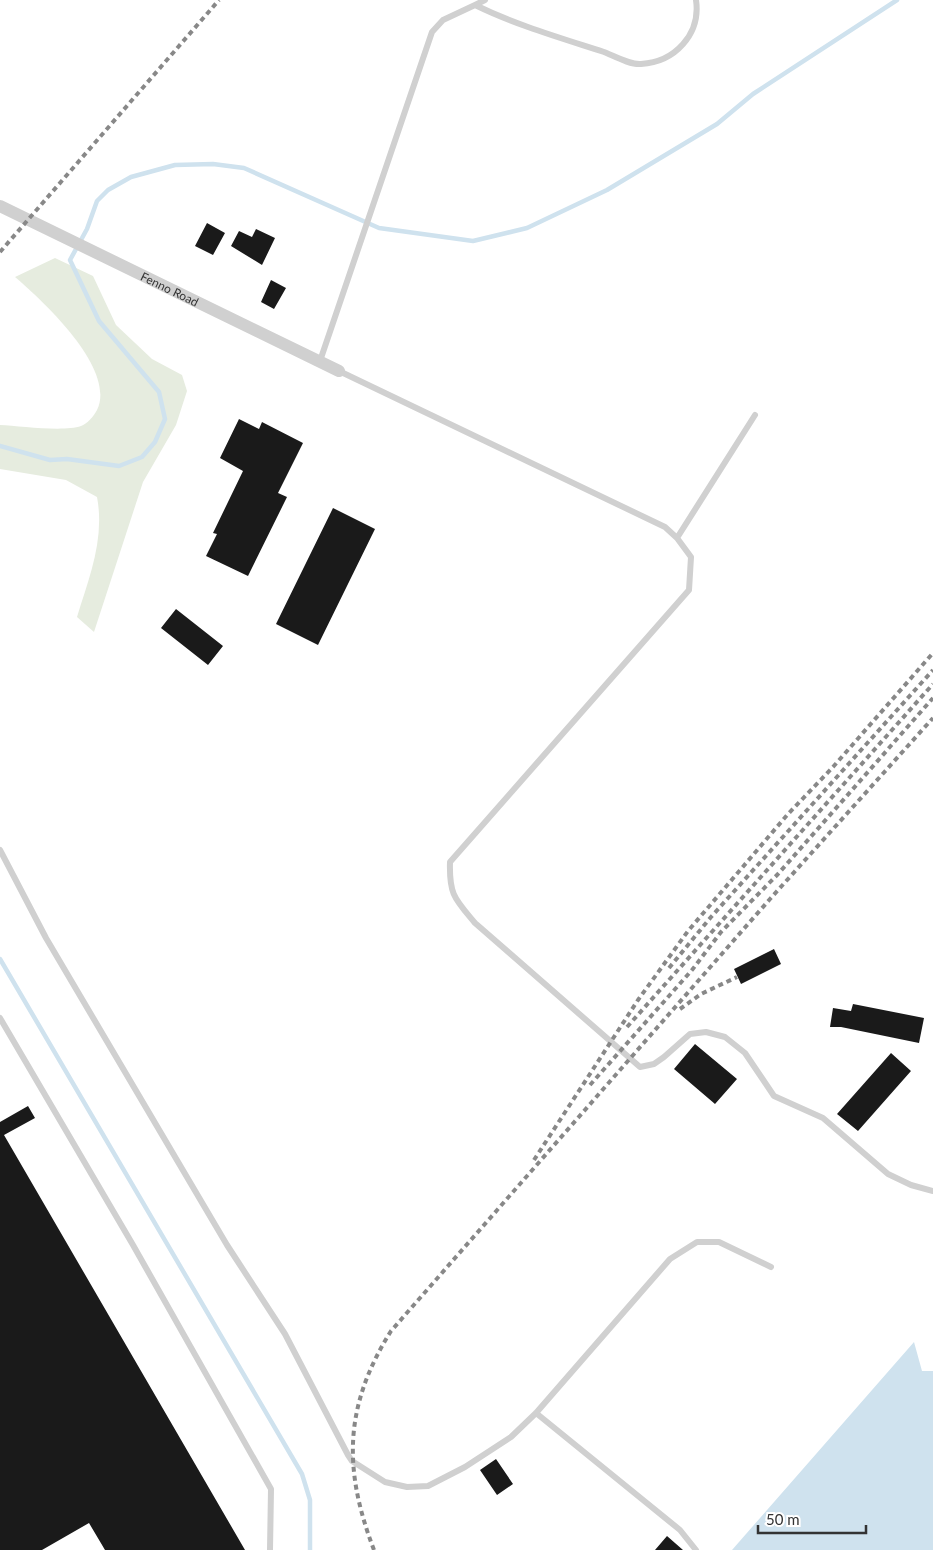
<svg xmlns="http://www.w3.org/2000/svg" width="933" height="1550" font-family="Lato,sans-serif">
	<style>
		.green { fill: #e6ecdf }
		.water { fill: #cfe2ee }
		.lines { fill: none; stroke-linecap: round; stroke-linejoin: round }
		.stream { stroke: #cfe2ee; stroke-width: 4.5 }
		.building { fill: #1a1a1a }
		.lane { stroke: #d0d0d0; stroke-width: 6 }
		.street { stroke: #d0d0d0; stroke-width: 12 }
		.rail { stroke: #888; stroke-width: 4; stroke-dasharray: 5 4; stroke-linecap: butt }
		.labels { text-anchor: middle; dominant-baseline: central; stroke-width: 5; stroke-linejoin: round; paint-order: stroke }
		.street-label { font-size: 12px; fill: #333; stroke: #fff }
	</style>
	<rect width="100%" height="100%" fill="#fff"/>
	<!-- green -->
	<path class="green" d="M 55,258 L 93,276 L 116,325 L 152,359 L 182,375 L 187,391 L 176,425 L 143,482 L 94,632 L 77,617 C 89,578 105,539 97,497 L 66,480 L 0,469 L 0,425 C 19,426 64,432 81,426 C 87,424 94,416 97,410 C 117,369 43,301 15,277 Z"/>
	<!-- water -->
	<path class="water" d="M 914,1342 L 922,1371 L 933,1371 L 933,1550 L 732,1550 Z"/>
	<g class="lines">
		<!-- stream -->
		<path class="stream" d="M 0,446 L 50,460 L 67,459 L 119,466 L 142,457 L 155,442 L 165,419 L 159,392 L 99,321 L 70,260 L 87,229 L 97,201 L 108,190 L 131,177 L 175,165 L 213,164 L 244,168 L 379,228 L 473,241 L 527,228 L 607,190 L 717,124 L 753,94 L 897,0
			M 0,959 L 302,1474 L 310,1500 L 310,1550"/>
	</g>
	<!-- building -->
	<path class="building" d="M 207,223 L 225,233 L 213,255 L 195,246 Z
		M 256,229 L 275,238 L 262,265 L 231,246 L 239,231 L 252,237 Z
		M 271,280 L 286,288 L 274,309 L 261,302 Z
		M 239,419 L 259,429 L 262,422 L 303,443 L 278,493 L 287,497 L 248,576 L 206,556 L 217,534 L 213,533 L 243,471 L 220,458 Z
		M 333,508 L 375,529 L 318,645 L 276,624 Z
		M 176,609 L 223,646 L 208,665 L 161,628 Z
		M 774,949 L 781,964 L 741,984 L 734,969 Z
		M 853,1004 L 924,1018 L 919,1043 L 841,1027 L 830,1027 L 833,1008 L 851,1011 Z
		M 695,1044 L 737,1079 L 715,1104 L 674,1069 Z
		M 891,1053 L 911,1071 L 858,1131 L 837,1114 Z
		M 28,1106 L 35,1118 L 4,1135 L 245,1550 L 105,1550 L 89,1523 L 42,1550 L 0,1550 L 0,1122 Z
		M 496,1459 L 513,1484 L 497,1495 L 480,1470 Z
		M 667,1536 L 683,1550 L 655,1550 Z"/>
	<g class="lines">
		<!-- lane -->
		<path class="lane" d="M 485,0 L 475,5 C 516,25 561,38 604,52 C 614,56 630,65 641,64 C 675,62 701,34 696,0
			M 320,361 L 432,32 L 443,20 L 475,5
			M 339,371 L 665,527 L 677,538 L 691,557 L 689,590 L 450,862 C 449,895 455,899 475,923 L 640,1067 L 654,1064 L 664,1057 L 690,1034 L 706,1032 L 725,1037 L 745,1053 L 774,1096 L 823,1118 L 888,1174 L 911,1185 L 933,1191
			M 677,538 L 755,415
			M 0,850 L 46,938 L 227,1245 L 285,1334 L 348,1455 L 352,1461 L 385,1482 L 407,1487 L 428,1486 L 465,1467 L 511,1437 L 536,1413 L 670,1259 L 697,1242 L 719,1242 L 771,1267
			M 0,1018 L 133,1245 L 271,1489 L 270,1550
			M 536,1413 L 680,1530 L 696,1550"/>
		<!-- street -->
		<path class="street" id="s1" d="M 0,206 L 339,371"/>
		<!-- rail -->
		<path class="rail" d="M 0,252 L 219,0
			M 669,968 L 711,917 L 933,670
			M 680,1009 L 701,994 L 737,977
			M 627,1027 L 933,684
			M 590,1085 L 692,970 L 721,932 L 778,874 L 933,698
			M 534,1160 L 638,1000 L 688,931 L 788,814 L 833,767 L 933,653
			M 374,1550 C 343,1469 344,1406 391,1331 L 770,899 L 933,718"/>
	</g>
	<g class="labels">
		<!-- street labels -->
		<g class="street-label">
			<text stroke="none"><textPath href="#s1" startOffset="189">Fenno Road</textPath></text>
		</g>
	</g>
	<!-- scale -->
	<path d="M758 1525v8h108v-8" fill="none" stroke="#333333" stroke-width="2.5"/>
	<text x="766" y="1525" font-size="15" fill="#333333" stroke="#ffffff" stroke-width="4" paint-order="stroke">50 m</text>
</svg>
